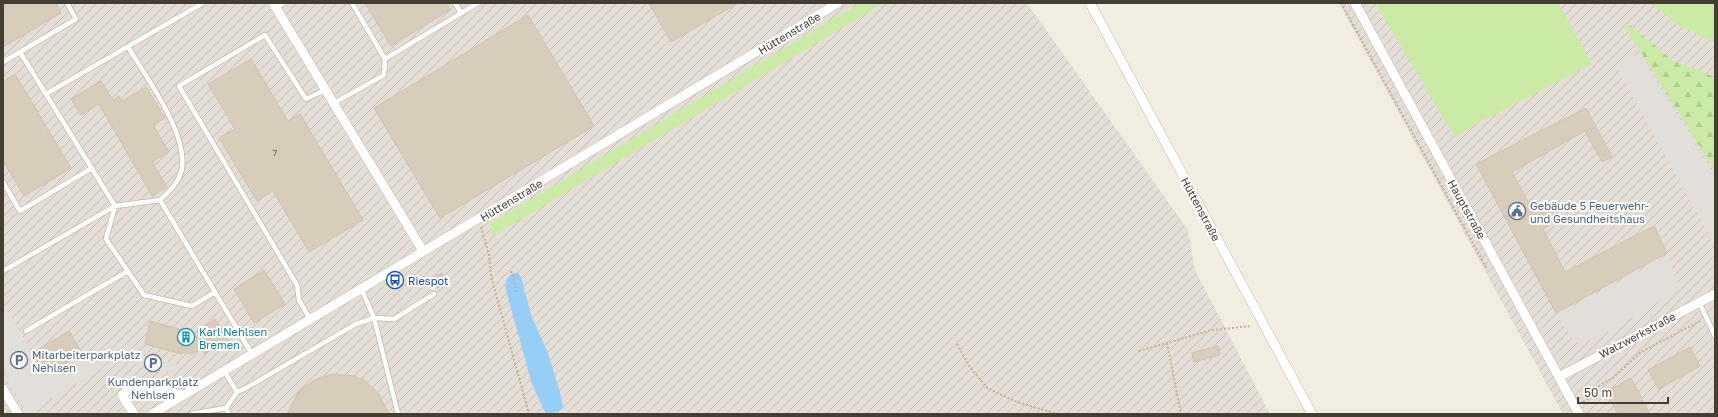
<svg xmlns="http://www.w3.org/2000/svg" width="1718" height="417" font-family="'Golos Text',sans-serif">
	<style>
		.industrial { fill: url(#industrial-furrows) }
		.grass { fill: #cbeaa6 }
		.forest { fill: url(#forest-firs) }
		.parking { fill: #e2dfdb }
		.water { fill: #97cef5 }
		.building { fill: #d7cbb9; stroke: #d0c1a9 }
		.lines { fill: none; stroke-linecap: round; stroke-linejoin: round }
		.lane-casing { stroke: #c1b8a6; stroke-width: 6 }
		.street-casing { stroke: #c1b8a6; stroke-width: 10 }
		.path { stroke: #c1b193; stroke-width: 2; stroke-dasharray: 2 2; stroke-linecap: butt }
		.lane { stroke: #fff; stroke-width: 4.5 }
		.street { stroke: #fff; stroke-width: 9 }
		.labels { text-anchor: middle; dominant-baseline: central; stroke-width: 4; stroke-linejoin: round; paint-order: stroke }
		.number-label { font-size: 9px; fill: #696054 }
		.street-label { font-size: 11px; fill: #443d32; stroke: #fff }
		.service-label { font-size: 11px; fill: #4e5e75; stroke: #fff; text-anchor: start }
		.transit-label { font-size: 11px; fill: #164399; stroke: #fff; text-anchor: start }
		.culture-label { font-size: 11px; fill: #0d838f; stroke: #fff; text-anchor: start }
	</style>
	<defs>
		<pattern id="industrial-furrows" width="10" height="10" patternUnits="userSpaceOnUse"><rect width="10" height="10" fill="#e4ded7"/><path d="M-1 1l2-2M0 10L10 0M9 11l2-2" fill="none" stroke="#c5bfb9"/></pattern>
		<pattern id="forest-firs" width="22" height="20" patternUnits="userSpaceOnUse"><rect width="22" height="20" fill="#cbeaa6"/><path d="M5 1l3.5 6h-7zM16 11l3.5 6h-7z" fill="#b0ca8f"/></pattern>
	</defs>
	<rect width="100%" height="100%" fill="#f2ede1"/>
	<!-- industrial -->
	<path class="industrial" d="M 3,3 L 1027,3 L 1188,230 L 1195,270 L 1270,414 L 3,414 Z
		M 1339,3 L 1715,3 L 1715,414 L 1563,414 Z"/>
	<!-- grass -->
	<path class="grass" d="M 860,3 L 884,3 L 493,236 L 490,224 Z
		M 1375,3 L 1558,3 L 1592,64 L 1472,126 L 1455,137 Z
		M 1652,3 L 1715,3 L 1715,43 L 1676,24 Z"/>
	<!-- forest -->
	<path class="forest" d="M 1624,25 L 1630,25 L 1672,60 L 1715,77 L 1715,171 Z"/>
	<!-- parking -->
	<path class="parking" d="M 1639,53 L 1715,177 L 1715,245 L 1616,66 Z
		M 1668,256 L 1680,289 L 1615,328 L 1595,339 L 1579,343 L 1571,337 L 1557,315 Z
		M 3,303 L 46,377 L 91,350 L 102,368 L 27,413 L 3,372 Z
		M 132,353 L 176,364 L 173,373 L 129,362 Z"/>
	<!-- water -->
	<path class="water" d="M 514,273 L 518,273 L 521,277 L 532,318 L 548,353 L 561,396 L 563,408 C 558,412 553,414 546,414 L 532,384 L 507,294 C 505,284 504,278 514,273 Z"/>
	<!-- building -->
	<path class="building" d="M 3,3 L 56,3 L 61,13 L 3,47 Z
		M 365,3 L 446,3 L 450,10 L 391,46 Z
		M 649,3 L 738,3 L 671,42 Z
		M 528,15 L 594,126 L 440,218 L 374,108 Z
		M 251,59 L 288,121 L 300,114 L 363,220 L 309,252 L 273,191 L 257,201 L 219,138 L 235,129 L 208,84 Z
		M 15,74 L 71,168 L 24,196 L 3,161 L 3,82 Z
		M 101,81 L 113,100 L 119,96 L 122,101 L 146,87 L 165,118 L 153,125 L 169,152 L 152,162 L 167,187 L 152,196 L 99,104 L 81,115 L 71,99 Z
		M 1586,108 L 1612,157 L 1602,162 L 1585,131 L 1512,172 L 1536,216 L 1552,206 L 1559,219 L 1543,229 L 1565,272 L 1654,226 L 1667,253 L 1556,313 L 1476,164 Z
		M 264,270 L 285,304 L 254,323 L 234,289 Z
		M 442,273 L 447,282 L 437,288 L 431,279 Z
		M 215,319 L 228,340 L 204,354 L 201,349 L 192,354 L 183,352 L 182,354 L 145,344 L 150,321 L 194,333 Z
		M 69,331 L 82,353 L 45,375 L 32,353 Z
		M 1218,346 L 1220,355 L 1194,362 L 1192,353 Z
		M 1690,347 L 1700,366 L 1659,389 L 1648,370 Z
		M 333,374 L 354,376 L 365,381 L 378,393 L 389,414 L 288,414 L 290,407 L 300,390 L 316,379 Z
		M 1631,378 L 1650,414 L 1618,414 L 1606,392 Z"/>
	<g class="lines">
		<!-- lane casing -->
		<g class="lane-casing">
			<path id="lane" d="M 455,3 L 461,13
				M 276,8 L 284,3
				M 128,47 C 146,77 187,132 182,168 C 180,181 170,191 160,200
				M 20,52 L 115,206 L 106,239 L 144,295 L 192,306 L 215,292
				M 385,59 L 478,3
				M 3,62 L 76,19 L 67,3
				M 46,94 L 203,3
				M 334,103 L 384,75 L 385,59 L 352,3
				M 3,182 L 20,211 L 92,168
				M 3,271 L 115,206 L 160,200 L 252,354
				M 361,288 L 374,318 L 398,414
				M 1699,302 L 1715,336
				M 310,319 L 299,300 L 297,285 L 179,86 L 265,35 L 306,99 L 325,90
				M 26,331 L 128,271
				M 224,371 L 237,392 L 226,408
				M 237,392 L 246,388 L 356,324 L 374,318 L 394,319 L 434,294
				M 191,414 L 226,408 L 229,414"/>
		</g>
		<!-- street casing -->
		<g class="street-casing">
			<path id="street" d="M 273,3 L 423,251
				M 1090,3 L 1312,414
				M 1355,3 L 1579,414
				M 1559,377 L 1715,294
				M 3,389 L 18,414
				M 134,414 L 122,395 L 132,387 L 138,385 L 183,395
				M 152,414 L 838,3"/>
		</g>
		<!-- path -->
		<path class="path" d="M 1341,3 L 1487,269
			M 481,227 L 489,255 L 491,276 L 529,414
			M 511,271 L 517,292
			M 1167,343 L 1181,414
			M 957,344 L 970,367 L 987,388 L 1017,402 L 1057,414
			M 1139,351 L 1212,330 L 1252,326
			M 1583,402 L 1588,399 L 1589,392 L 1614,377 L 1641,352 L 1700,321"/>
		<!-- lane -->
		<use href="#lane" class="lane"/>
		<!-- street -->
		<use href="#street" class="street"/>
	</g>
	<!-- icons -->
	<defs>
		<g id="civic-ring" transform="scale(0.9)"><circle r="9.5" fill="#fff" stroke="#5c6f8a" stroke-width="1.5"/><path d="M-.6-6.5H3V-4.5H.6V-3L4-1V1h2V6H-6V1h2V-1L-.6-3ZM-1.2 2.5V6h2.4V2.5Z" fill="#5c6f8a"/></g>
		<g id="bus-ring" transform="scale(0.9)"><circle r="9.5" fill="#fff" stroke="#1a4fb4" stroke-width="1.5"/><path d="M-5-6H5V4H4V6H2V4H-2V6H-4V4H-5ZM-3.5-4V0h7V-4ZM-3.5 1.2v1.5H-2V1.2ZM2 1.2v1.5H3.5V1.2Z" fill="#1a4fb4"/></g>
		<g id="building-ring" transform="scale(0.9)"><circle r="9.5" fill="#fff" stroke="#0f9aa8" stroke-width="1.5"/><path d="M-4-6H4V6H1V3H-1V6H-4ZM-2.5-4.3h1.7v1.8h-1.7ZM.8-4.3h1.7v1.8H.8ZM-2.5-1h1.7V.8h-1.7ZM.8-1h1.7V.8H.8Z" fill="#0f9aa8"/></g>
		<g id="parking-ring" transform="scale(0.9)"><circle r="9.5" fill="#fff" stroke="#5c6f8a" stroke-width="1.5"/><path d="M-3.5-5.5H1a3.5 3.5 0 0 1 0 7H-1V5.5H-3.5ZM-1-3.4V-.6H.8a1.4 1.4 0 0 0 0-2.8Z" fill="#5c6f8a"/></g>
	</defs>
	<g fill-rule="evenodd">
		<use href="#civic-ring" x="1517" y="211"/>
		<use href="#bus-ring" x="395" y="280"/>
		<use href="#building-ring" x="186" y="337"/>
		<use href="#parking-ring" x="19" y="360"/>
		<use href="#parking-ring" x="153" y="363"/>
	</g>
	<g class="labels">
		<!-- number labels -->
		<g class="number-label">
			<text x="275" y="152">7</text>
		</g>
		<!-- street labels -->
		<g class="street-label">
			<text transform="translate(789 33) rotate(-31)">Hüttenstraße</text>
			<text transform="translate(511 200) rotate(-31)">Hüttenstraße</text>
			<text transform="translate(1201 209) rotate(62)">Hüttenstraße</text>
			<text transform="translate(1467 209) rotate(61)">Hauptstraße</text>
			<text transform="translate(1637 335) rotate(-28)">Walzwerkstraße</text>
		</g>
		<!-- service labels -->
		<g class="service-label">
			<text x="1530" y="205">Gebäude 5 Feuerwehr-<tspan x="1530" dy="13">und Gesundheitshaus</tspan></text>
			<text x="32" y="354">Mitarbeiterparkplatz<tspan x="32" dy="13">Nehlsen</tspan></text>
			<text x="153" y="381" text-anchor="middle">Kundenparkplatz<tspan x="153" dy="13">Nehlsen</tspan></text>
		</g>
		<!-- transit labels -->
		<g class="transit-label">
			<text x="408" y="280">Riespot</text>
		</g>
		<!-- culture labels -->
		<g class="culture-label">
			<text x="199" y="331">Karl Nehlsen<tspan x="199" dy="13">Bremen</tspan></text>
		</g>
	</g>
	<!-- border -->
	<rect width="1718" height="417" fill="none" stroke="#443d32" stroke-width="8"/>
	<!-- scale -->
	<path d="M1578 397v6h90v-6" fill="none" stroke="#443d32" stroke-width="2"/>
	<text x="1584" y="397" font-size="12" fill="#443d32" stroke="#ffffff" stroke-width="3" paint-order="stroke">50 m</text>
</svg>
